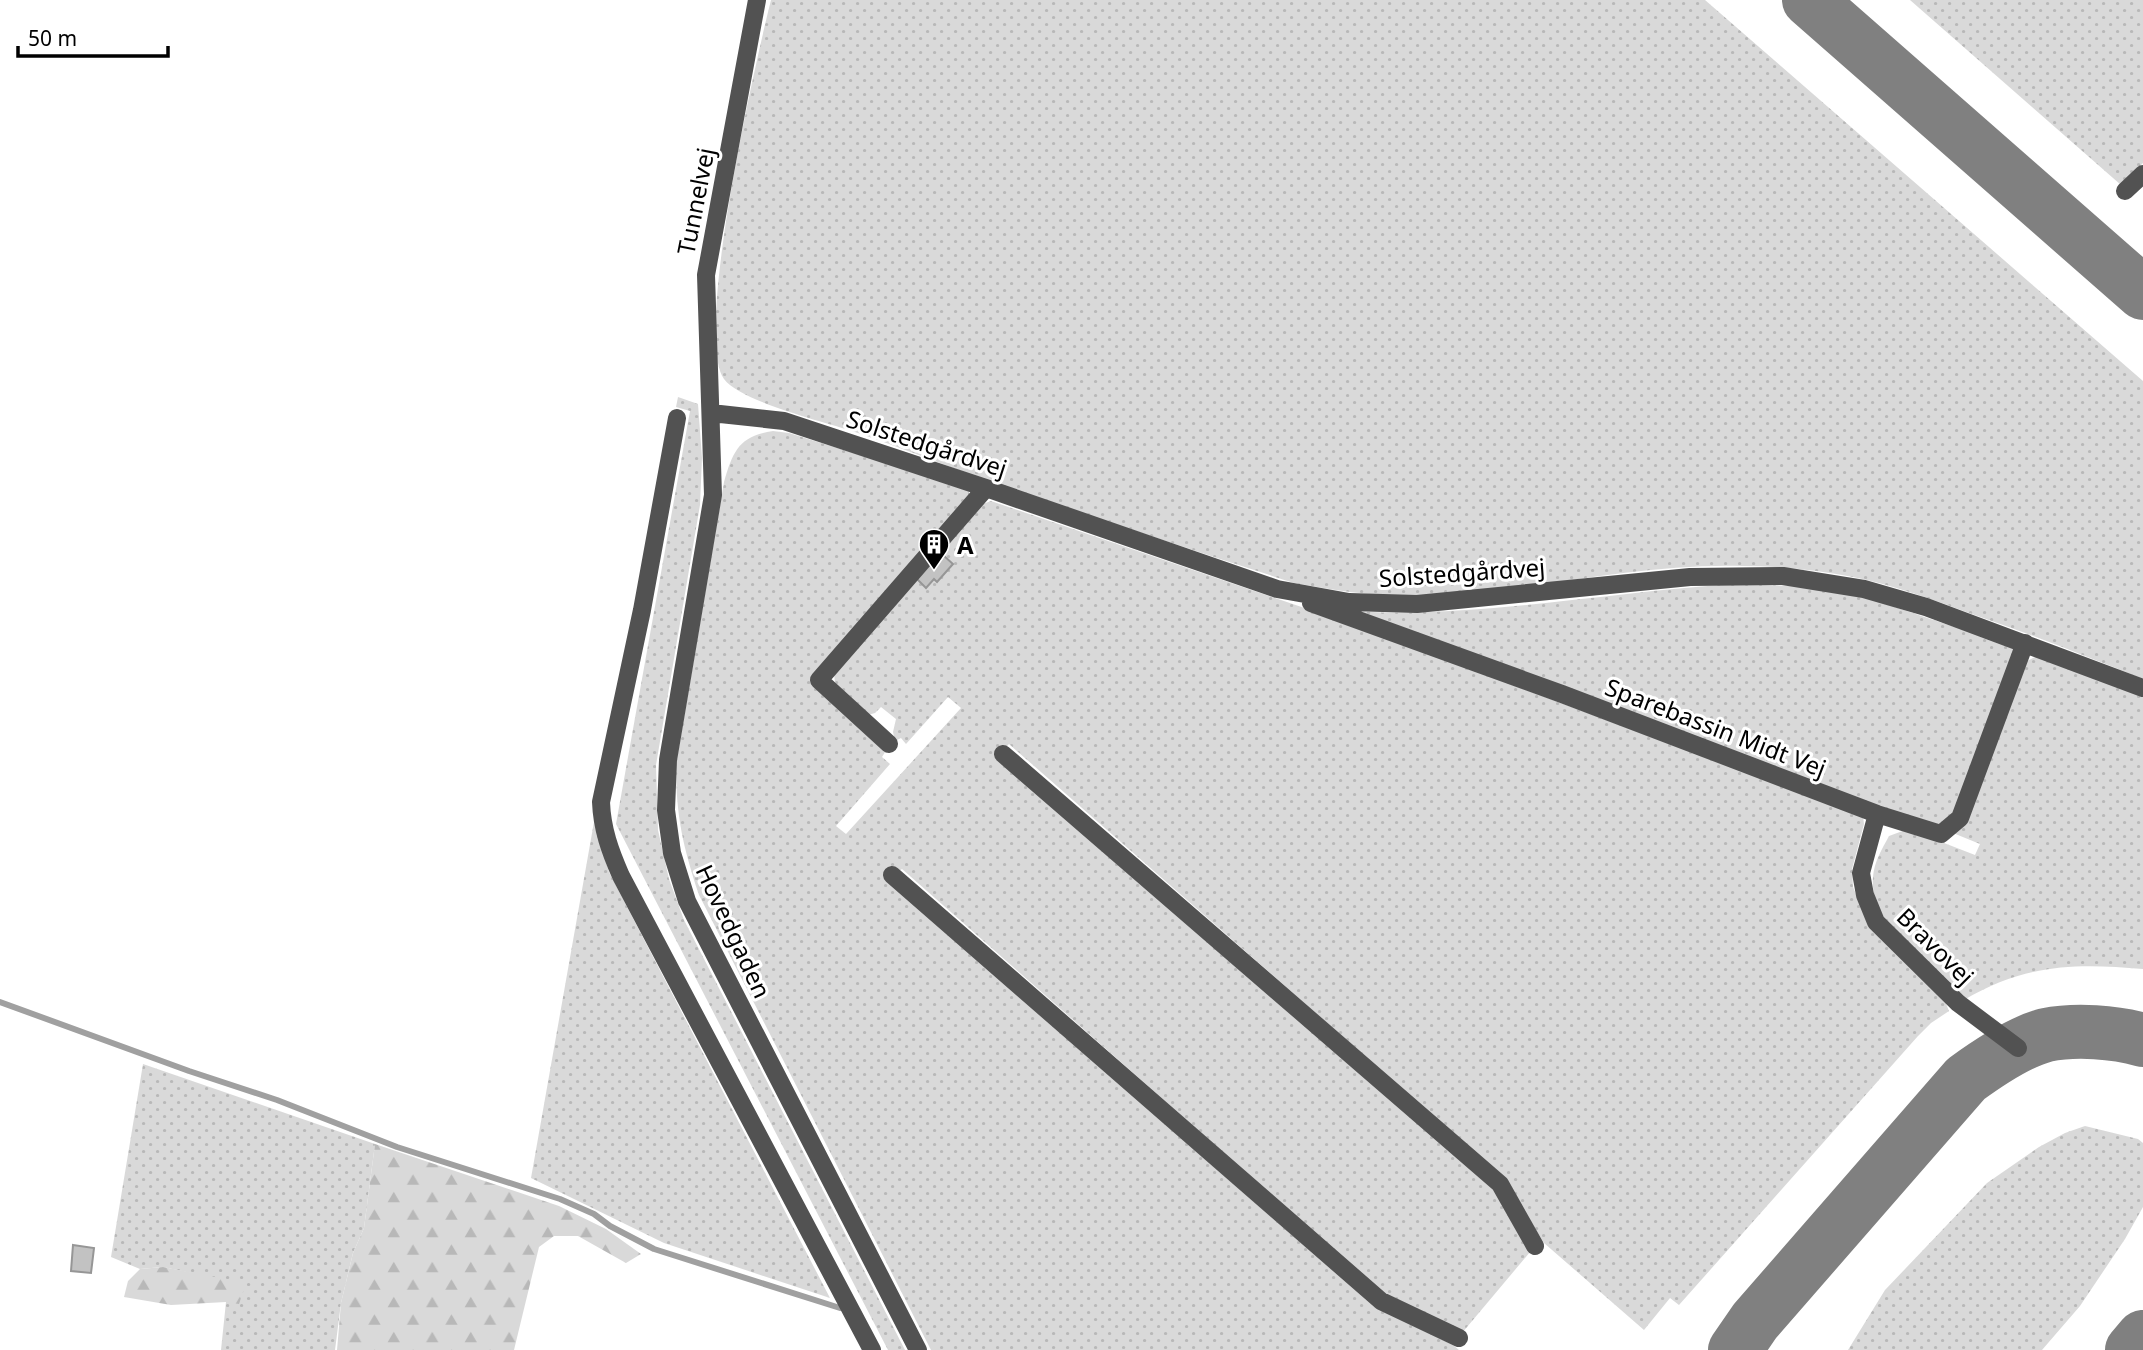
<svg xmlns="http://www.w3.org/2000/svg" width="2143" height="1350" font-family="'Noto Sans',sans-serif">
	<style>
		.grass { fill: url(#grass-dots) }
		.forest { fill: url(#forest-firs) }
		.lines { fill: none; stroke-linecap: round; stroke-linejoin: round }
		.stream { stroke: #a0a0a0; stroke-width: 6 }
		.taxiway { stroke: #808080; stroke-width: 54 }
		.building { fill: #c2c2c2; stroke: #969696; stroke-width: 2 }
		.minor { stroke: #525252; stroke-width: 18 }
		.labels { text-anchor: middle; dominant-baseline: central; stroke-width: 6; stroke-linejoin: round; paint-order: stroke }
		.street-label { font-size: 24px; fill: #000; stroke: #fff }
		.poi-label { font-size: 24px; font-weight: bold; fill: #000; stroke: #fff; text-anchor: start }
	</style>
	<defs>
		<pattern id="grass-dots" width="8" height="8" patternUnits="userSpaceOnUse" patternTransform="scale(1.75)"><rect width="8" height="8" fill="#d9d9d9"/><path d="M2 2h.1M6 6h.1" fill="none" stroke="#b8b8b8" stroke-width="1.8" stroke-linecap="round"/></pattern>
		<pattern id="forest-firs" width="22" height="20" patternUnits="userSpaceOnUse" patternTransform="scale(1.75)"><rect width="22" height="20" fill="#d9d9d9"/><path d="M5 1l3.5 6h-7zM16 11l3.5 6h-7z" fill="#b8b8b8"/></pattern>
	</defs>
	<rect width="100%" height="100%" fill="#fff"/>
	<!-- grass -->
	<path class="grass" d="M 771,0 L 1705,0 L 2143,381 L 2143,679 C 2085,656 2028,633 1969,613 C 1931,599 1893,585 1853,577 C 1818,570 1779,566 1742,566 C 1631,563 1521,595 1410,596 C 1371,596 1333,590 1294,583 C 1192,550 1090,516 989,481 C 944,465 900,447 855,432 C 825,422 741,402 724,379 C 693,335 756,60 771,0 Z
		M 1910,0 L 2143,0 L 2143,163 L 2121,185 Z
		M 678,397 L 698,404 L 702,458 L 700,505 L 656,765 L 658,830 L 669,879 L 684,920 L 905,1350 L 888,1350 L 616,824 L 690,411 L 676,407 Z
		M 773,431 L 789,433 L 969,489 L 969,502 L 812,682 L 887,749 L 882,757 L 890,764 L 836,826 L 846,834 L 961,708 L 948,697 L 906,744 L 901,738 L 895,741 L 893,732 L 896,719 L 881,707 L 875,713 L 868,715 C 855,704 830,691 835,671 L 980,505 L 991,501 L 1325,615 L 1863,816 L 1864,824 L 1852,869 L 1853,887 L 1864,913 L 1943,996 L 1949,1011 L 1931,1023 L 1918,1036 L 1679,1305 L 1670,1298 L 1644,1330 L 1544,1243 L 1504,1178 L 1009,744 L 998,756 L 1490,1186 L 1501,1199 L 1530,1252 L 1462,1333 L 1385,1295 L 902,869 L 886,880 L 1373,1306 L 1453,1345 L 1459,1350 L 931,1350 L 699,895 C 683,847 676,816 676,765 L 724,482 C 733,451 739,436 773,431 Z
		M 1734,584 L 1793,586 L 1868,598 L 2017,648 L 1956,808 L 1949,819 L 1938,828 L 1348,611 C 1477,619 1605,592 1734,584 Z
		M 2037,656 L 2143,697 L 2143,969 C 2075,963 2025,964 1964,1000 C 1931,969 1869,927 1873,877 C 1874,862 1882,849 1889,836 L 1908,829 L 1975,855 L 1980,844 L 1953,833 L 2023,663 Z
		M 594,822 L 609,872 L 830,1298 L 664,1243 L 531,1178 Z
		M 143,1064 L 375,1144 L 364,1228 L 353,1253 L 341,1303 L 335,1350 L 221,1350 L 226,1302 L 191,1273 L 163,1267 L 140,1269 L 111,1257 Z
		M 2085,1126 L 2138,1139 L 2143,1143 L 2143,1207 L 2125,1239 L 2080,1306 L 2042,1350 L 1848,1350 L 1885,1290 L 1987,1183 L 2039,1147 L 2065,1133 Z"/>
	<!-- forest -->
	<path class="forest" d="M 375,1144 L 559,1206 L 606,1229 L 641,1254 L 626,1263 L 578,1236 L 554,1236 L 539,1247 L 514,1350 L 337,1350 L 341,1303 L 353,1253 L 364,1228 Z
		M 163,1267 L 246,1283 L 239,1304 L 226,1302 L 171,1305 L 124,1297 L 128,1281 L 140,1269 Z"/>
	<g class="lines">
		<!-- stream -->
		<path class="stream" d="M 0,1002 L 189,1071 L 277,1100 L 397,1147 L 560,1199 L 594,1214 L 610,1226 L 654,1249 L 840,1308"/>
		<!-- taxiway -->
		<path class="taxiway" d="M 1809,0 L 2143,293
			M 1735,1350 L 1755,1321 L 1966,1079 C 1988,1063 2019,1042 2046,1035 C 2076,1029 2115,1032 2143,1040
			M 2132,1350 L 2143,1337"/>
	</g>
	<!-- building -->
	<path class="building" d="M 943,555 L 953,564 L 937,582 L 934,579 L 926,588 L 915,577 L 931,560 L 935,564 Z
		M 73,1245 L 94,1248 L 91,1273 L 71,1271 Z"/>
	<g class="lines">
		<!-- minor -->
		<path class="minor" d="M 757,0 L 706,275 L 713,495 L 668,760 L 666,810 L 672,853 L 687,901 L 918,1350
			M 2125,191 L 2143,174
			M 711,413 L 784,421 L 986,488 L 1277,589 L 1349,602 L 1417,604 L 1690,577 L 1783,576 L 1864,589 L 1926,607 L 2143,688
			M 677,418 L 642,610 L 601,802 C 602,829 610,851 621,876 L 872,1350
			M 1311,603 L 1562,694 L 1877,814 L 1941,834 L 1960,818 L 2025,643
			M 889,744 L 819,680 L 986,488
			M 1003,754 L 1500,1184 L 1535,1246
			M 1877,814 L 1861,873 L 1865,895 L 1876,922 L 1958,1003 L 2018,1048
			M 892,875 L 1381,1301 L 1459,1338"/>
	</g>
	<!-- icons -->
	<defs>
		<g id="building-pin" transform="scale(1.575)"><path d="M0 17L-7.5 6A9.5 9.5 0 1 1 7.5 6Z" fill="#000" stroke="#fff"/><path d="M-4-6H4V6H1V3H-1V6H-4ZM-2.5-4.3h1.7v1.8h-1.7ZM.8-4.3h1.7v1.8H.8ZM-2.5-1h1.7V.8h-1.7ZM.8-1h1.7V.8H.8Z" fill="#fff"/></g>
	</defs>
	<g fill-rule="evenodd">
		<use href="#building-pin" x="934" y="544"/>
	</g>
	<g class="labels">
		<!-- street labels -->
		<g class="street-label">
			<text transform="translate(695 201) rotate(-79)">Tunnelvej</text>
			<text transform="translate(927 443) rotate(18)">Solstedgårdvej</text>
			<text transform="translate(1462 572) rotate(-4)">Solstedgårdvej</text>
			<text transform="translate(1716 727) rotate(21)">Sparebassin Midt Vej</text>
			<text transform="translate(734 931) rotate(65)">Hovedgaden</text>
			<text transform="translate(1936 946) rotate(45)">Bravovej</text>
		</g>
		<!-- poi labels -->
		<g class="poi-label">
			<text x="957" y="544">A</text>
		</g>
	</g>
	<!-- scale -->
	<path d="M18 46v10h150v-10" fill="none" stroke="#000000" stroke-width="3.5"/>
	<text x="28" y="46" font-size="21" fill="#000000" stroke="#ffffff" stroke-width="5" paint-order="stroke">50 m</text>
</svg>
